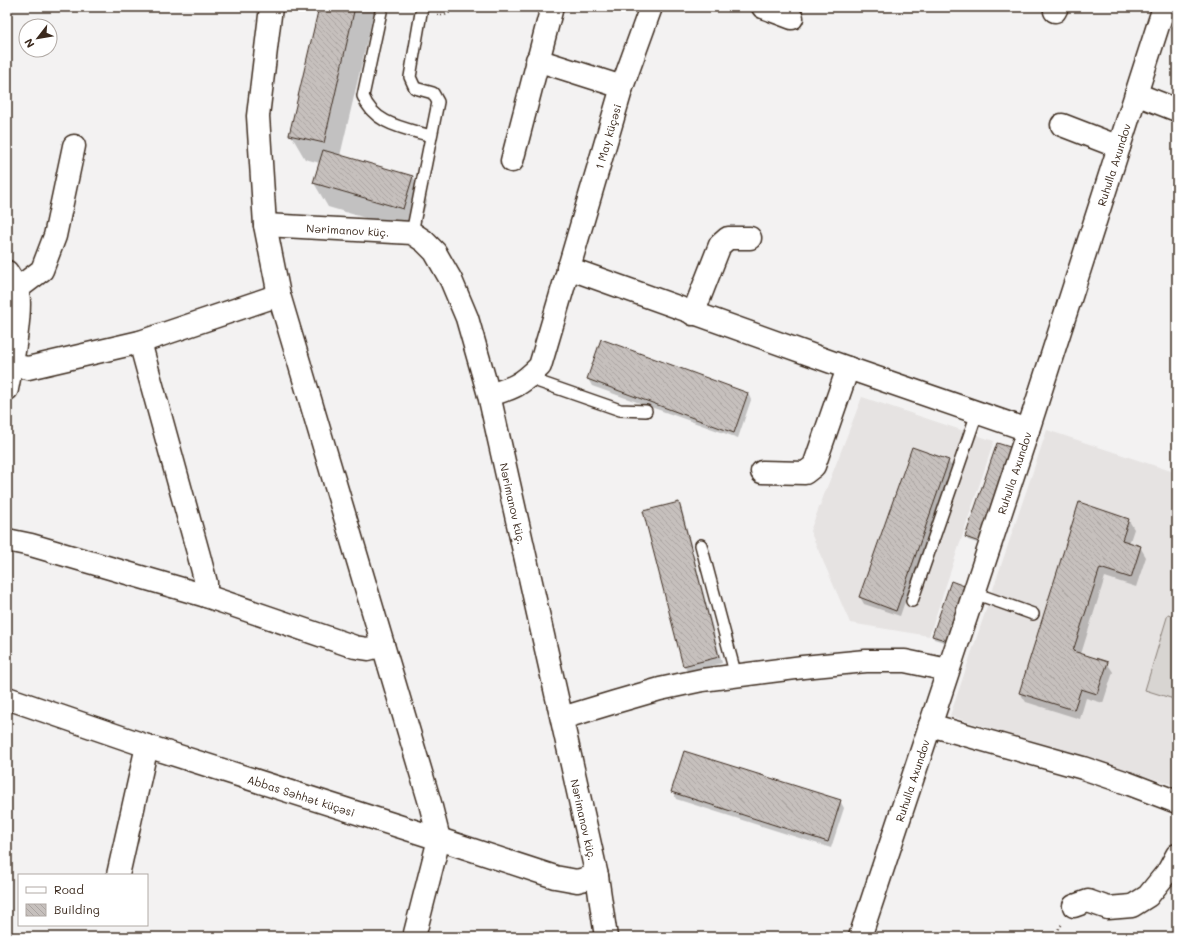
<svg xmlns="http://www.w3.org/2000/svg" width="1184" height="944" font-family="Mali,sans-serif">
	<style>
		.built { fill: #e6e3e2 }
		.grass { fill: #d8d5d2; stroke: #8a8078 }
		.shadow { fill: #0003 }
		.building { fill: url(#building-back-hatch); stroke: #3b2a1e }
		.lines { fill: none; stroke-linecap: round; stroke-linejoin: round }
		.service-casing { stroke: #3b2a1e; stroke-width: 14 }
		.minor-casing { stroke: #3b2a1e; stroke-width: 25 }
		.tertiary-casing { stroke: #3b2a1e; stroke-width: 25 }
		.path { stroke: #3b2a1e; stroke-width: 2.5; stroke-dasharray: 1 3; stroke-linecap: butt }
		.service { stroke: #fff; stroke-width: 11 }
		.minor { stroke: #fff; stroke-width: 22 }
		.tertiary { stroke: #fff; stroke-width: 22 }
		.labels { text-anchor: middle; dominant-baseline: central; stroke-width: 4; stroke-linejoin: round; paint-order: stroke }
		.street-label { font-size: 11px; fill: #3b2a1e; stroke: #fff }
	</style>
	<defs>
		<pattern id="building-back-hatch" width="6" height="6" patternUnits="userSpaceOnUse"><rect width="6" height="6" fill="#c6c0bd"/><path d="M-1 5l2 2M0 0l6 6M5-1l2 2" fill="none" stroke="#aba5a2"/></pattern>
	</defs>
	<rect width="100%" height="100%" fill="#f3f2f2"/>
	<filter id="ink" filterUnits="userSpaceOnUse"><feTurbulence type="fractalNoise" baseFrequency=".025" numOctaves="2"/><feDisplacementMap in="SourceGraphic" scale="8" xChannelSelector="R" yChannelSelector="G"/><feConvolveMatrix kernelMatrix="1 2 1 2 8 2 1 2 1" color-interpolation-filters="sRGB"/></filter>
	<g filter="url(#ink)">
		<!-- built -->
		<path class="built" d="M 862,397 L 994,441 L 929,636 L 850,623 L 810,531 Z
			M 1047,430 L 1177,473 L 1177,786 L 950,716 Z"/>
		<!-- grass -->
		<path class="grass" d="M 1168,614 L 1177,617 L 1177,700 L 1145,690 Z"/>
		<!-- shadow -->
		<path class="shadow" d="M 320,7 L 375,7 L 340,156 L 413,177 L 427,201 L 417,233 L 328,207 L 314,183 L 320,163 L 305,159 L 291,135 Z
			M 588,379 L 748,393 L 751,400 L 738,438 L 592,386 Z
			M 997,444 L 983,545 L 968,540 L 966,537 Z
			M 948,461 L 952,467 L 900,616 L 864,604 L 860,597 Z
			M 679,503 L 682,510 L 722,663 L 688,672 L 684,666 Z
			M 1128,519 L 1134,529 L 1129,544 L 1140,547 L 1146,557 L 1136,587 L 1105,577 L 1081,654 L 1107,663 L 1113,672 L 1103,703 L 1086,698 L 1080,719 L 1026,702 L 1020,693 Z
			M 967,588 L 950,644 L 934,639 L 933,636 Z
			M 673,792 L 840,801 L 844,808 L 831,848 L 676,799 Z"/>
		<!-- building -->
		<path class="building" d="M 319,7 L 355,7 L 324,143 L 289,135 Z
			M 323,150 L 413,176 L 403,209 L 313,183 Z
			M 601,339 L 748,393 L 734,433 L 587,379 Z
			M 997,443 L 1013,448 L 982,543 L 965,537 Z
			M 912,447 L 949,460 L 896,611 L 859,597 Z
			M 679,502 L 719,657 L 683,666 L 643,511 Z
			M 1079,502 L 1129,519 L 1122,540 L 1141,546 L 1131,578 L 1100,568 L 1073,651 L 1108,662 L 1097,694 L 1081,689 L 1074,710 L 1019,693 Z
			M 951,581 L 967,587 L 948,641 L 932,636 Z
			M 684,751 L 841,800 L 828,842 L 671,792 Z"/>
		<g class="lines">
			<!-- service casing -->
			<g class="service-casing">
				<path id="service" d="M 382,7 L 363,96 C 374,125 405,128 431,136
					M 412,233 L 438,102 L 433,93 L 415,88 L 410,77 L 422,7
					M 528,378 L 620,410 L 646,411
					M 701,545 L 736,676
					M 974,593 L 1033,614
					M 912,601 L 977,413"/>
			</g>
			<!-- minor casing -->
			<g class="minor-casing">
				<g id="minor">
					<path d="M 271,7 L 258,116 L 265,225 L 279,295 L 430,803 L 439,839 L 414,937"/>
					<path d="M 763,7 L 792,18"/>
					<path d="M 1055,11 L 1057,7"/>
					<path d="M 537,60 L 622,87"/>
					<path d="M 1136,94 L 1177,110"/>
					<path d="M 1062,125 L 1119,147"/>
					<path d="M 512,161 L 552,7"/>
					<path id="s1" d="M 265,225 L 412,233 L 424,241 L 435,252 L 451,280 L 467,318 L 489,395 L 597,876 L 606,937"/>
					<path d="M 568,268 L 848,368 L 1028,430"/>
					<path d="M 7,272 C 10,277 14,283 17,288 C 24,305 11,369 7,389"/>
					<path d="M 17,289 L 42,270 L 55,236 L 74,146"/>
					<path d="M 693,314 L 720,245 L 728,238 L 750,238"/>
					<path d="M 140,342 L 199,556 L 206,583 L 206,596"/>
					<path d="M 12,365 L 28,368 L 140,342 L 279,295"/>
					<path id="s2" d="M 489,395 C 514,388 521,385 540,366 L 622,87 L 651,7"/>
					<path d="M 762,472 L 805,473 L 814,466 L 848,368"/>
					<path d="M 7,540 L 31,545 L 206,596 L 355,647 L 368,649 L 383,645"/>
					<path id="s3" d="M 7,698 L 147,746 L 439,839 L 555,877 L 577,881 L 597,876"/>
					<path d="M 562,718 L 615,702 L 660,689 L 702,680 L 803,667 L 866,661 L 905,661 L 948,670"/>
					<path d="M 930,725 L 1083,768 L 1127,783 L 1177,802"/>
					<path d="M 118,875 L 147,746"/>
					<path d="M 1074,906 L 1088,901 L 1108,908 L 1132,906 L 1148,896 L 1169,870 L 1177,855"/>
				</g>
			</g>
			<!-- tertiary casing -->
			<g class="tertiary-casing">
				<g id="tertiary">
					<path id="s4" d="M 860,937 L 1028,430 L 1164,7"/>
				</g>
			</g>
			<!-- path -->
			<path class="path" d="M 437,15 L 445,15 L 459,7
				M 1057,937 L 1059,928 L 1063,923"/>
			<!-- service -->
			<use href="#service" class="service"/>
			<!-- minor -->
			<use href="#minor" class="minor"/>
			<!-- tertiary -->
			<use href="#tertiary" class="tertiary"/>
		</g>
	</g>
	<g class="labels">
		<!-- street labels -->
		<g class="street-label">
			<text stroke="none"><textPath href="#s2" startOffset="299">1 May küçəsi</textPath></text>
			<text stroke="none"><textPath href="#s4" startOffset="813">Ruhulla Axundov</textPath></text>
			<text stroke="none"><textPath href="#s1" startOffset="83">Nərimanov küç.</textPath></text>
			<text stroke="none"><textPath href="#s4" startOffset="489">Ruhulla Axundov</textPath></text>
			<text stroke="none"><textPath href="#s1" startOffset="442">Nərimanov küç.</textPath></text>
			<text stroke="none"><textPath href="#s4" startOffset="165">Ruhulla Axundov</textPath></text>
			<text stroke="none"><textPath href="#s3" startOffset="310">Abbas Səhhət küçəsi</textPath></text>
			<text stroke="none"><textPath href="#s1" startOffset="766">Nərimanov küç.</textPath></text>
		</g>
	</g>
	<!-- margin -->
	<rect width="1184" height="944" fill="none" stroke="#fff" stroke-width="24"/>
	<rect x="12" y="12" width="1160" height="920" fill="none" stroke="#3b2a1e" stroke-width="1.5" filter="url(#ink)"/>
	<!-- legend -->
	<rect x="18" y="874" width="130" height="52" fill="#ffffff" stroke="#b1aaa5"/>
	<rect x="26" y="887" width="20" height="6" fill="#ffffff" stroke="#b1aaa5"/>
	<text x="54" y="894" font-size="12" fill="#3b2a1e">Road</text>
	<rect x="26" y="904" width="20" height="12" fill="url(#building-back-hatch)" stroke="#b1aaa5"/>
	<text x="54" y="914" font-size="12" fill="#3b2a1e">Building</text>
	<!-- north arrow -->
	<g transform="translate(38 38) rotate(239)"><circle r="19" fill="#ffffff" stroke="#b1aaa5"/>
	<path d="M0-3L7 15L0 10L-7 15Z" fill="#3b2a1e"/>
	<text y="-6" font-size="11" font-weight="bold" text-anchor="middle" fill="#3b2a1e">N</text>
	</g>
</svg>
